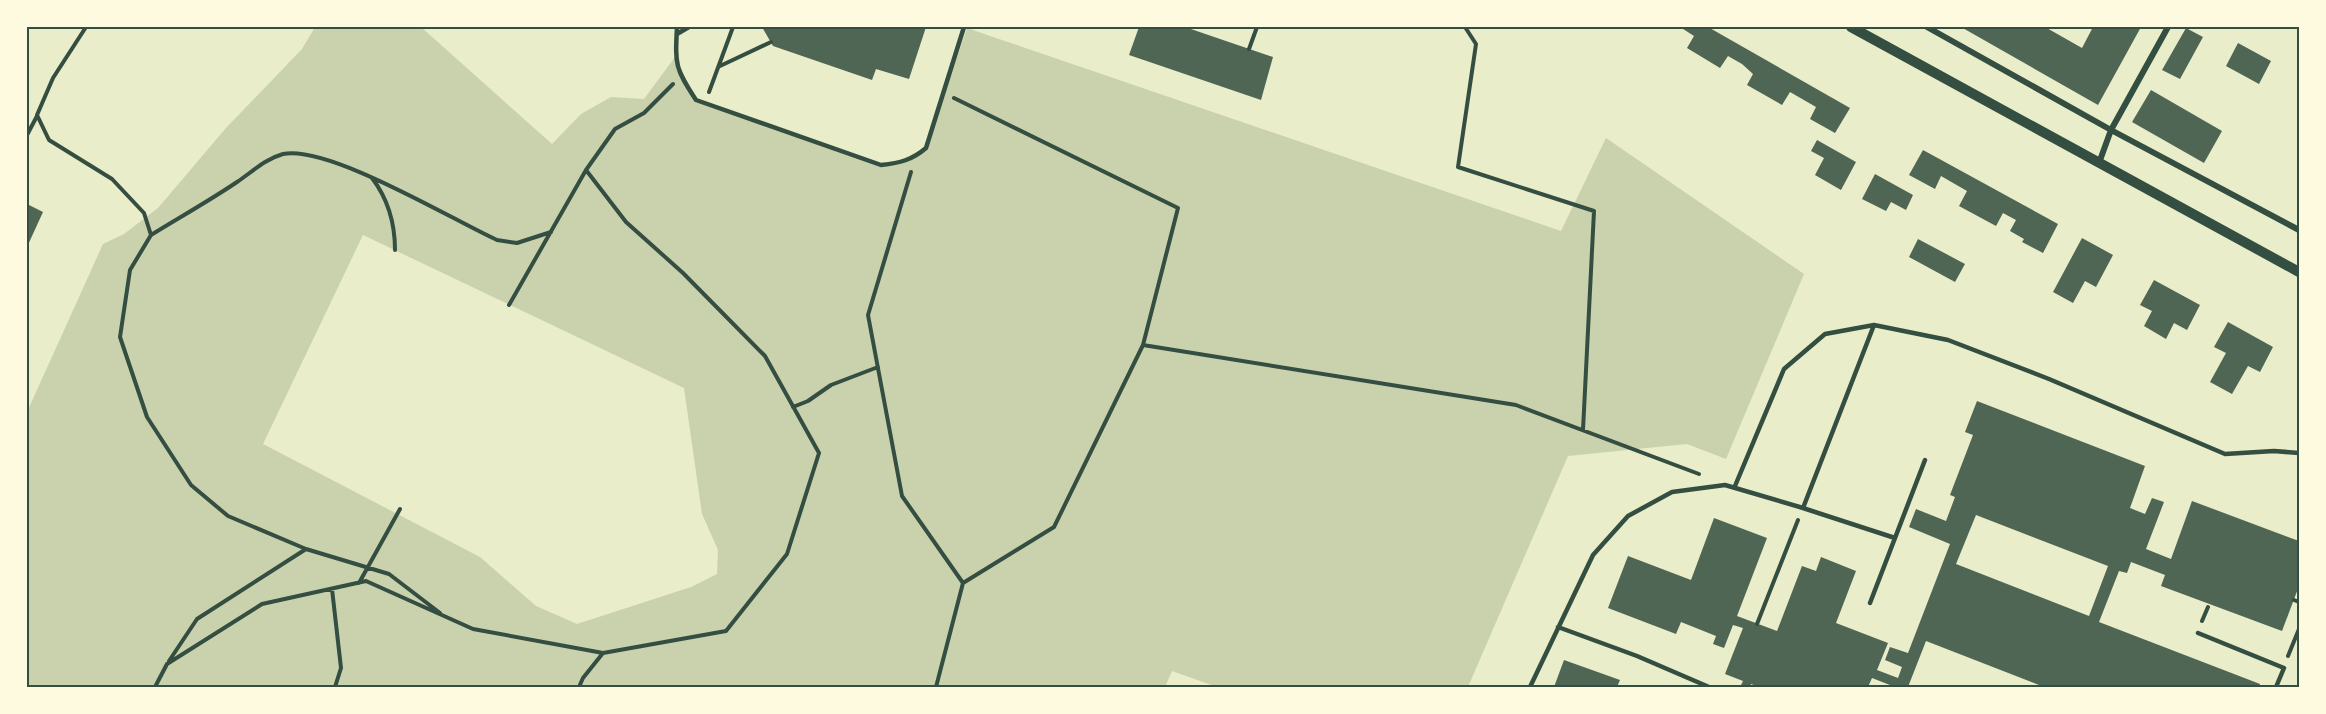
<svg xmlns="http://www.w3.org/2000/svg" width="2326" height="714" font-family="'Nunito Sans',sans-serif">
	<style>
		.green { fill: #cad2ad; fill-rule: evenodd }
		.building { fill: #4f6655; fill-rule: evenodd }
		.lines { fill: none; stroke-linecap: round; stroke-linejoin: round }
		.path { stroke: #344e41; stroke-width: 4 }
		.service { stroke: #344e41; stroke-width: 4.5 }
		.minor { stroke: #344e41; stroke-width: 6 }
		.tertiary { stroke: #344e41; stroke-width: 10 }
		.neatline { fill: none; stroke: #344e41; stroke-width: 2 }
	</style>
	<rect width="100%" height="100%" fill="#e9edc9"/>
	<!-- green -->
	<path class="green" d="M 315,27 L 421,27 L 552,144 L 581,114 L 611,97 L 644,99 L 675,57 L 696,100 L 881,165 L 901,163 L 926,148 L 967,28 L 1561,231 L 1606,138 L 1804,274 L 1726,459 L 1687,444 L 1568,456 L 1468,687 L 1217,687 L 1172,671 L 1165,687 L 27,687 L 27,412 L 103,244 L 124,234 L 158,208 L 226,128 L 302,49 ZM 363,235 L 684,388 L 702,514 L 718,550 L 717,574 L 691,587 L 577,624 L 536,606 L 480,557 L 263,444 Z"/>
	<!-- building -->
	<path class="building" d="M 762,27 L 926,27 L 909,79 L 876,69 L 872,80 L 773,46 Z
		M 1139,27 L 1185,27 L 1273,57 L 1261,100 L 1129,55 Z
		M 1680,27 L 1708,27 L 1850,108 L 1835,133 L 1810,119 L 1816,107 L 1790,92 L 1782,105 L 1747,85 L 1753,74 L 1742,64 L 1728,56 L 1720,68 L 1687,48 L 1694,36 Z
		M 1961,27 L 2045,27 L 2082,48 L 2093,27 L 2141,27 L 2098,105 Z
		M 2186,28 L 2203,37 L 2180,79 L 2162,70 Z
		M 2238,43 L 2271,61 L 2259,84 L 2226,66 Z
		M 2151,90 L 2222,131 L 2204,163 L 2132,122 Z
		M 1817,140 L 1856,162 L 1841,190 L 1815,175 L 1824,158 L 1811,151 Z
		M 1923,150 L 2058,224 L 2043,253 L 2022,242 L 2024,239 L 2010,231 L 2016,220 L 2003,213 L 1996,226 L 1959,206 L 1967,191 L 1941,176 L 1935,189 L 1909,175 Z
		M 1875,174 L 1913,195 L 1906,210 L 1891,202 L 1886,211 L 1862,199 Z
		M 27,204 L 43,212 L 27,247 Z
		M 2082,238 L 2113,255 L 2096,287 L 2085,281 L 2073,303 L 2053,292 Z
		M 1918,239 L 1965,264 L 1955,282 L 1909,257 Z
		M 2154,280 L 2200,305 L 2187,330 L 2174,323 L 2166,339 L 2144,326 L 2152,311 L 2140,305 Z
		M 2228,322 L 2273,347 L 2260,372 L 2248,366 L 2232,394 L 2210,382 L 2226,353 L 2214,347 Z
		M 1977,401 L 2145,466 L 2130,508 L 2145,514 L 2152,498 L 2164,502 L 2146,549 L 2171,559 L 2192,501 L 2299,541 L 2299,586 L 2282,631 L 2161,586 L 2165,575 L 2131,562 L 2127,573 L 2119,571 L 2099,622 L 2260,684 L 2259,687 L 2044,687 L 1926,641 L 1908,687 L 1895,687 L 1872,678 L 1868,687 L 1759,687 L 1751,684 L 1750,687 L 1740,687 L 1743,681 L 1725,674 L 1743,628 L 1733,625 L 1724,648 L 1713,644 L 1716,636 L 1681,622 L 1676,634 L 1608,608 L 1628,556 L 1691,580 L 1714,518 L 1767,538 L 1737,616 L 1777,631 L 1802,566 L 1816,571 L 1821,557 L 1856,571 L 1836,623 L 1888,643 L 1877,670 L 1898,678 L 1902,667 L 1885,660 L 1890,647 L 1908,653 L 1950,544 L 1909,527 L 1916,509 L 1946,521 L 1955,497 L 1950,495 L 1973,435 L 1965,432 ZM 1976,515 L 2108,566 L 2089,616 L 1956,564 Z
		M 1564,660 L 1620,680 L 1617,687 L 1554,687 Z"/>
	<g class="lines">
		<!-- path -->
		<path class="path" d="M 86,27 L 53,78 L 37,115 L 49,140 L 112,179 L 144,213 L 151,235 L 130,270 L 120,337 L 147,417 L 191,485 L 228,516 L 306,549 L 389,574 L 440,613
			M 1465,27 L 1476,44 L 1458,167 L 1594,211 L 1583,430
			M 1249,49 L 1257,27
			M 720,66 L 771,42
			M 709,92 L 733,27
			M 954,98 L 1178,208 L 1143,345 L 1516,405 L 1699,474
			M 27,135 L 37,116
			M 911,172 L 868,315 L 902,496 L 963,583
			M 372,178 C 388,199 395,223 395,250
			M 151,235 C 180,217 209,201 237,182 C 252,172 265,159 283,154 C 329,145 451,219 497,240 L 517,243 L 551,232
			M 509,305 L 586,170
			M 793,407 L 808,401 L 831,385 L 878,367
			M 359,583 L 400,509
			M 332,589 L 341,668 L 335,687
			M 2294,600 L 2299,602
			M 2202,621 L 2208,607
			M 1757,624 L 1798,520
			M 2288,656 L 2299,629
			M 169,661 L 197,619 L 306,549
			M 155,687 L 167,664 L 262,604 L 366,581 L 473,629 L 603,653 L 726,631 L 787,554 L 819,453 L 765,356 L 683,273 L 626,222 L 586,170 L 615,129 L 644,113 L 673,84
			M 579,687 L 583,678 L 603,653
			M 936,687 L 963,583 L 1054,527 L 1143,345"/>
		<!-- service -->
		<path class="service" d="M 677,27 C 675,65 675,68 696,100 L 881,165 C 900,163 912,160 926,148 L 964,27
			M 677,34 L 689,27
			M 1735,486 L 1784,369 L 1825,334 L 1874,325
			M 1803,508 L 1895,538
			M 1870,603 L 1925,460
			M 1558,627 L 1637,656 L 1709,687
			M 2198,633 L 2284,668 L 2276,687
			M 1530,687 L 1593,555 L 1628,516 L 1672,492 L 1725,485 L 1803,508 L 1874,325 L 1948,340 L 2049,379 L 2225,454 L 2274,451 L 2299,453"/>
		<!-- minor -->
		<path class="minor" d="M 1927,27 L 2111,130 L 2299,230
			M 2099,163 L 2111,130 L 2168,27"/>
		<!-- tertiary -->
		<path class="tertiary" d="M 1851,27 L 2299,272"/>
	</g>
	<!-- border -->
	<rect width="2326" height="714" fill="none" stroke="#fefae0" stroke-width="57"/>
	<rect x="28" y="28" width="2270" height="658" class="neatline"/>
</svg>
